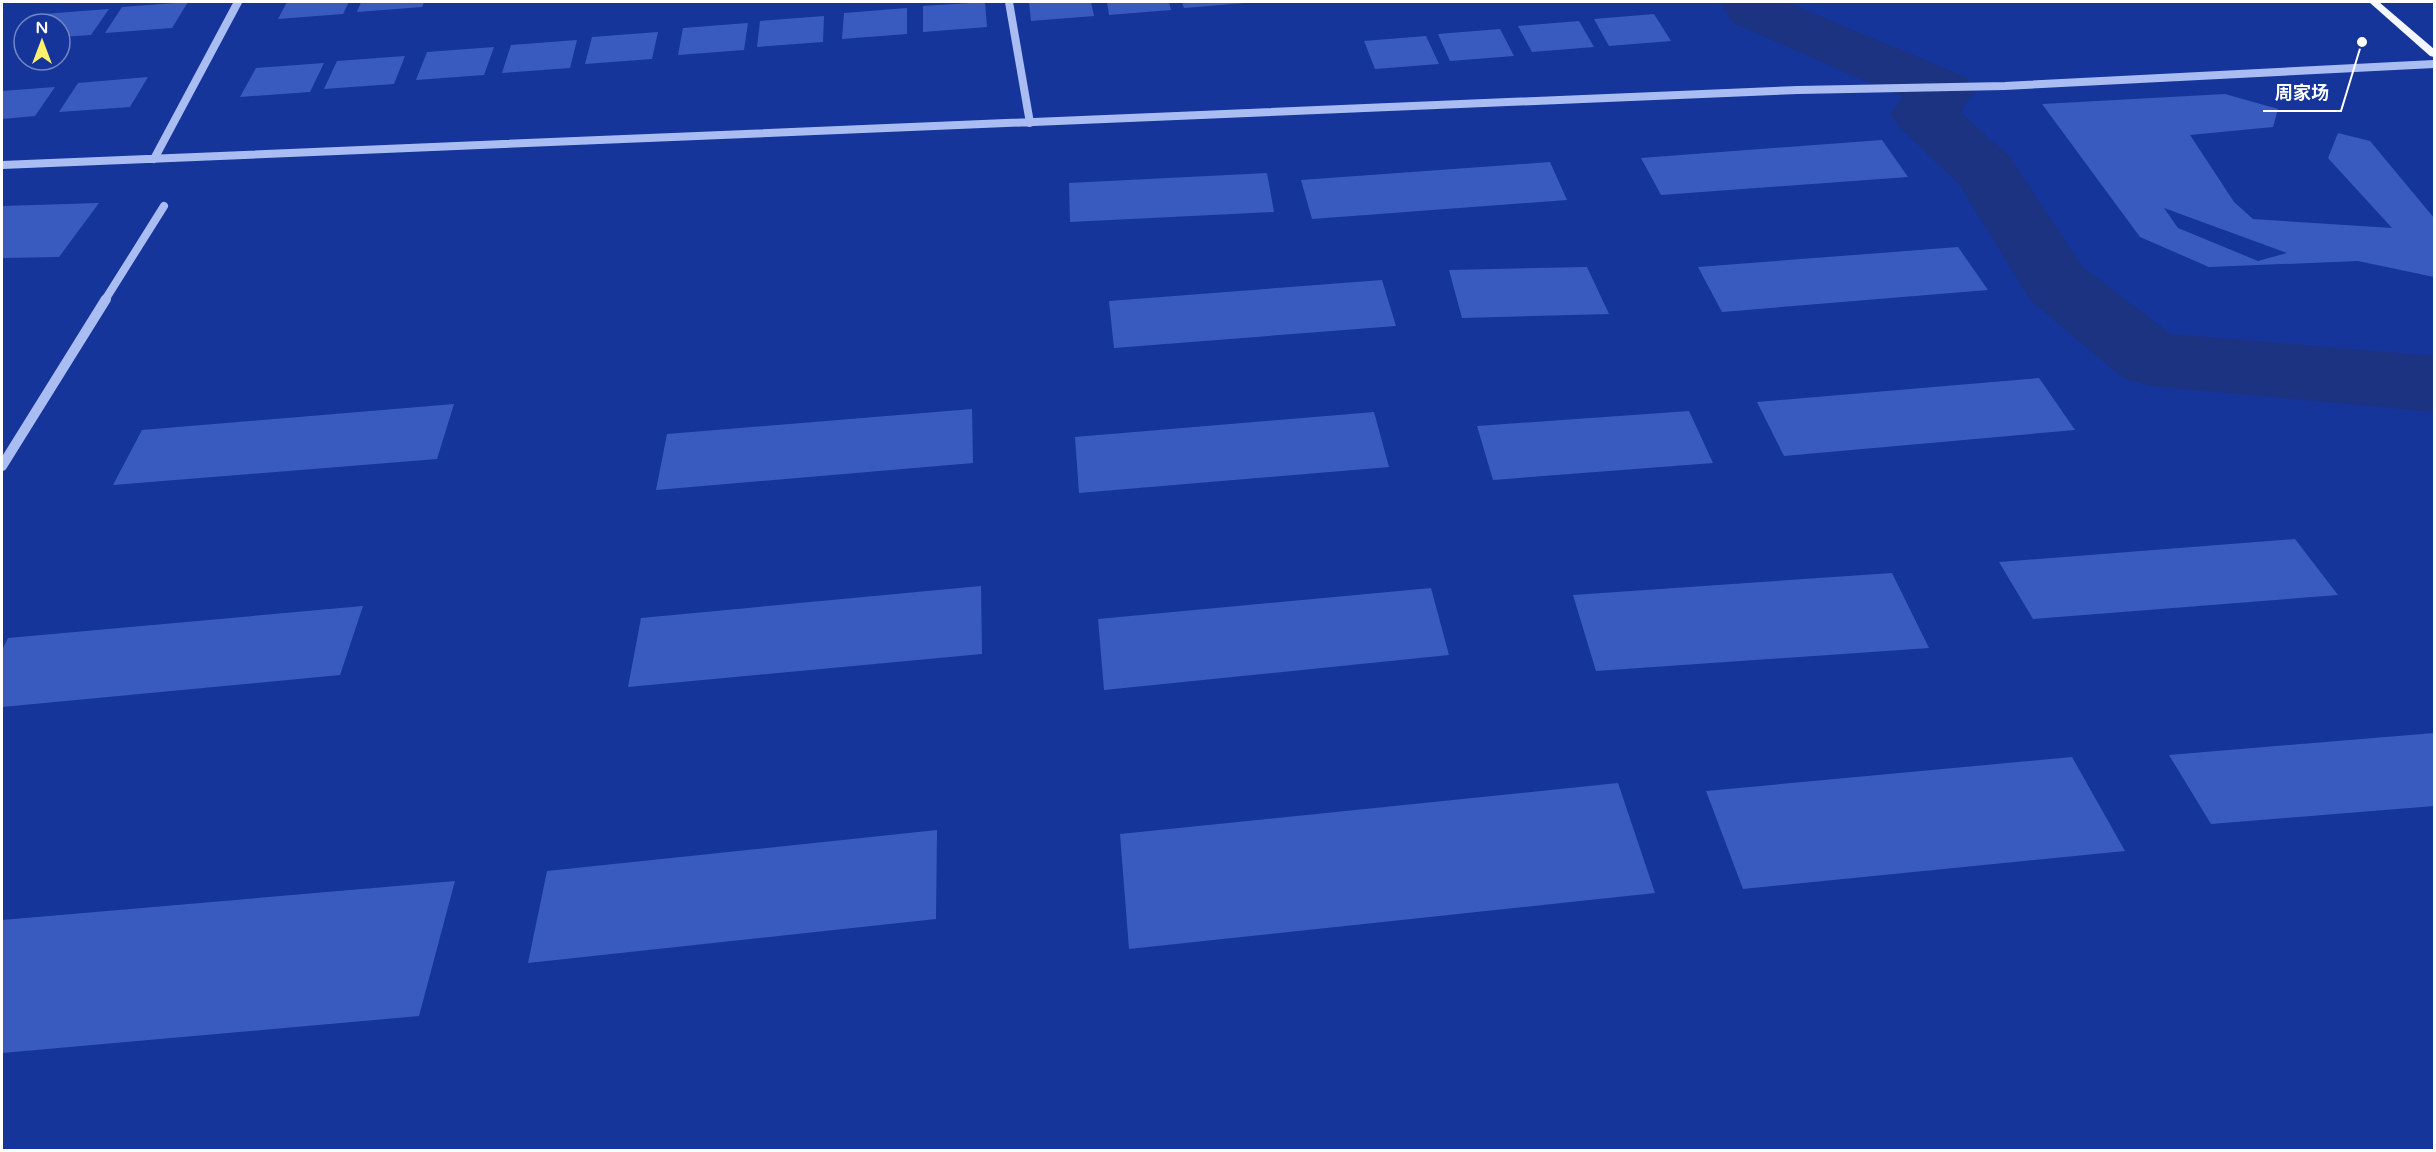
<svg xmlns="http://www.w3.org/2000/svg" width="2436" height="1152" font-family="'Varela Round','Noto Sans SC',sans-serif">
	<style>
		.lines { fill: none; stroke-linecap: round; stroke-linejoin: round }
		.river { fill: #1b3381; fill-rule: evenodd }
		.building { fill: #395bc0; fill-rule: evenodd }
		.minor-far1 { stroke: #aabdf3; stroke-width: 8 }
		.minor { stroke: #aabdf3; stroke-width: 10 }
		.major { fill: #f5f7ff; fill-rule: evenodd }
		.leader { fill: none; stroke: #fff; stroke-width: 2 }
		.callout-dot { fill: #fff; stroke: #15359b; stroke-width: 2 }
		.callout-label { font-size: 18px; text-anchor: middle; font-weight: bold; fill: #fff; stroke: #15359b; stroke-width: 5; stroke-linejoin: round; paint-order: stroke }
	</style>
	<rect width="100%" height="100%" fill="#15359b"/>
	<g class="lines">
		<!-- river -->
		<path class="river" d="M 1719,2 L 1786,2 L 1966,77 L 1975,91 L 1960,112 L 2010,157 L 2083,267 L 2171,334 L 2434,356 L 2434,412 L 2151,386 L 2123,378 L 2031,301 L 1959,184 L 1900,128 L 1890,114 L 1902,97 L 1733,23 Z"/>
	</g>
	<!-- building -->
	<path class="building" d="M 188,2 L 172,28 L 105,33 L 122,7 Z
		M 287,2 L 349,2 L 343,14 L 278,19 Z
		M 361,2 L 424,2 L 422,7 L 357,12 Z
		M 985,2 L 987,27 L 923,32 L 923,6 Z
		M 1029,2 L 1091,2 L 1094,16 L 1031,21 Z
		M 1107,2 L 1169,2 L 1171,10 L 1109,15 Z
		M 1182,2 L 1245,2 L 1245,3 L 1184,8 Z
		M 907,8 L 907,34 L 842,39 L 844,13 Z
		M 109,9 L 91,35 L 60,37 L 60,24 L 35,24 L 43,14 Z
		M 1654,14 L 1671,41 L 1609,46 L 1594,19 Z
		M 824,16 L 823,42 L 757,47 L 760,21 Z
		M 1579,21 L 1594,47 L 1532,52 L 1518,26 Z
		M 748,23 L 744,50 L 678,55 L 683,28 Z
		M 1500,29 L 1514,56 L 1450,61 L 1438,34 Z
		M 658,32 L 652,59 L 585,64 L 592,37 Z
		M 1426,36 L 1439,64 L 1375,69 L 1364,41 Z
		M 577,40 L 570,68 L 502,73 L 511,45 Z
		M 494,47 L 484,75 L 416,80 L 427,52 Z
		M 405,56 L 394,84 L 324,89 L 337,61 Z
		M 324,63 L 310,92 L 240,97 L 256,68 Z
		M 148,77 L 130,107 L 59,112 L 78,83 Z
		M 55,87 L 35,116 L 2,119 L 2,91 Z
		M 2225,94 L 2278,109 L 2273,127 L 2190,135 L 2234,202 L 2253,219 L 2392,228 L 2328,158 L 2338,133 L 2370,141 L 2434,218 L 2434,277 L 2358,261 L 2209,267 L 2140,237 L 2042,104 ZM 2164,208 L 2287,253 L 2258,261 L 2178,228 Z
		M 1882,140 L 1908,177 L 1661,195 L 1641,158 Z
		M 1550,162 L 1567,200 L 1312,219 L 1301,180 Z
		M 1267,173 L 1274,212 L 1070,222 L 1069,183 Z
		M 99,203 L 59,257 L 2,258 L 2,206 Z
		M 1958,247 L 1988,290 L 1722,312 L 1698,267 Z
		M 1587,267 L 1609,314 L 1462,318 L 1449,270 Z
		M 1382,280 L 1396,326 L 1114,348 L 1109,301 Z
		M 2039,378 L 2075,430 L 1784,456 L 1757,402 Z
		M 454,404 L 437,459 L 113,485 L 142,430 Z
		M 972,409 L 973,463 L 656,490 L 667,434 Z
		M 1689,411 L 1713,463 L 1493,480 L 1477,426 Z
		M 1374,412 L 1389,467 L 1079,493 L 1075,437 Z
		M 2295,539 L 2338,595 L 2033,619 L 1999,562 Z
		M 1892,573 L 1929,648 L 1596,671 L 1573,595 Z
		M 981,586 L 982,654 L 628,687 L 641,618 Z
		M 1431,588 L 1449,655 L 1104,690 L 1098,619 Z
		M 363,606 L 340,675 L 2,707 L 2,650 L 8,638 Z
		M 2434,733 L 2434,806 L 2211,824 L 2169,755 Z
		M 2072,757 L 2125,851 L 1743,889 L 1706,791 Z
		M 1618,783 L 1655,893 L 1129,949 L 1120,834 Z
		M 937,830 L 936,919 L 528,963 L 547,871 Z
		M 455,881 L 419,1016 L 2,1053 L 2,920 Z"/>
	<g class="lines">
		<!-- minor-far1 -->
		<path class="minor-far1" d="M 1009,2 L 1030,123
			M 154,159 L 238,2
			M 2,165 L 1798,90 L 2005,86 L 2434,64
			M 105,300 L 164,206"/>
		<!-- minor -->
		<path class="minor" d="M 2,466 L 106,299"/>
		<!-- major -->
		<path class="major" d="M 2369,2 L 2379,2 L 2434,49 L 2434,57 L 2430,56 Z"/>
	</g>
	<!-- callouts -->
	<path class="leader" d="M2362 42L2341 111H2263"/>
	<circle class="callout-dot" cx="2362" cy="42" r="6"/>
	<g class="callout-label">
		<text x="2302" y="99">周家场</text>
	</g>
	<!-- border -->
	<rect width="2436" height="1152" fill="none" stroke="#ffffff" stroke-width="6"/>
	<!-- north arrow -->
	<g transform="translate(42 42)"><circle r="28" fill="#15359b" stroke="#7386c3" stroke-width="1.5"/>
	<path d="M0-4.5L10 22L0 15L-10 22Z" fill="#fff16b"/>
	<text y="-9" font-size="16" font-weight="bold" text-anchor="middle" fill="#ffffff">N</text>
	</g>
</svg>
